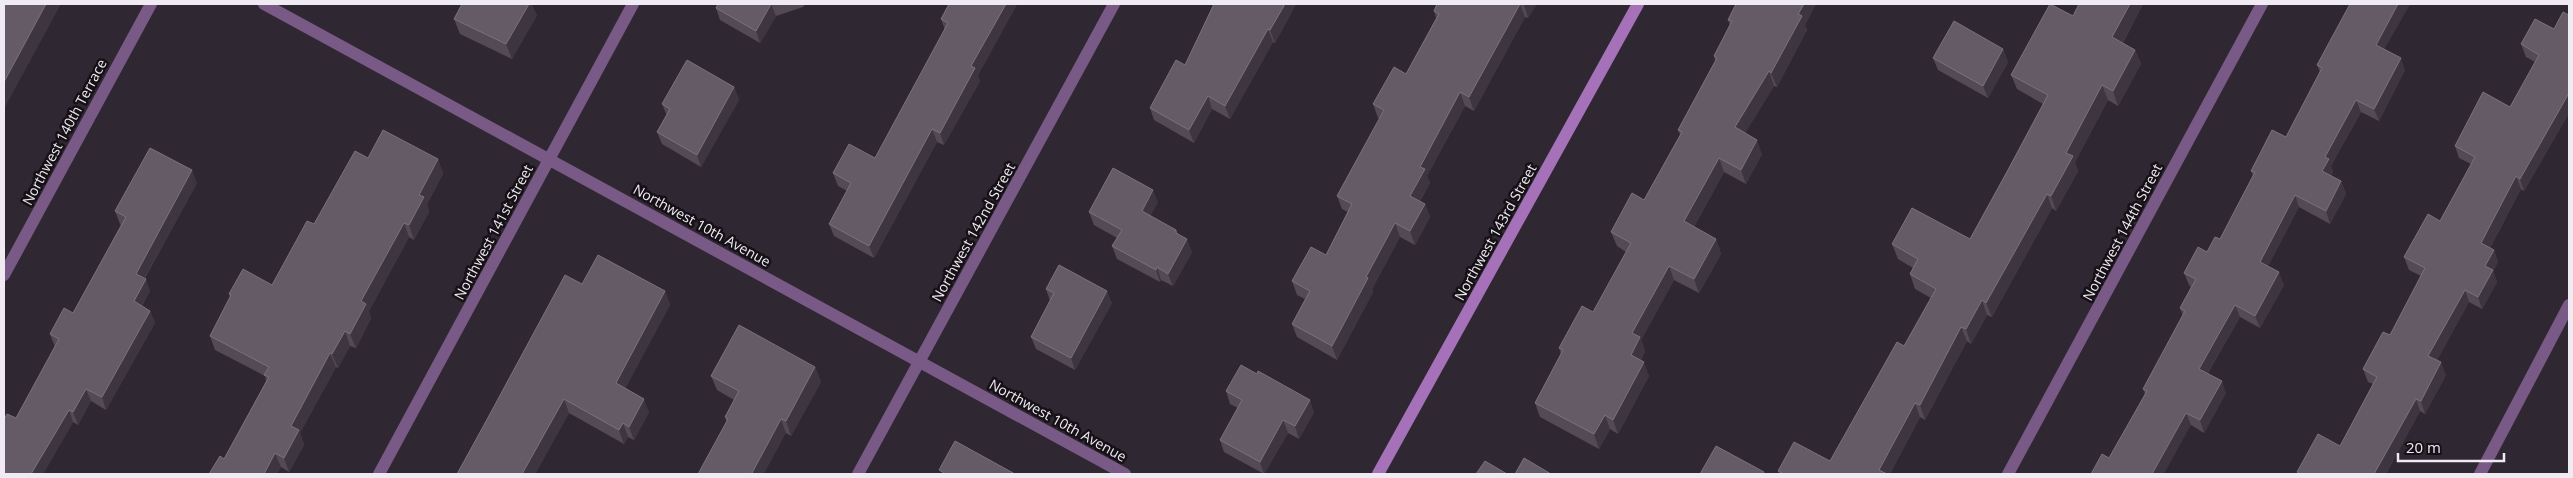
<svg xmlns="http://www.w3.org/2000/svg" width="2573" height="478" font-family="'Open Sans',sans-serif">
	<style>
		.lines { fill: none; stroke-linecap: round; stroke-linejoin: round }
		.street { stroke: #795985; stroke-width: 12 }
		.secondary { stroke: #a571b8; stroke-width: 12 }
		.wall { fill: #534a56 }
		.shaded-wall { fill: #3d3540 }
		.building { fill: #645b67; stroke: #7a727c }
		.labels { text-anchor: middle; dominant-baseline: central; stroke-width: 5; stroke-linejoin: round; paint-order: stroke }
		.street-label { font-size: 14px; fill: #f0eaf2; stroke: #151116 }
	</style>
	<rect width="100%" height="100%" fill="#2f2732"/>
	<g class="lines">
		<!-- street -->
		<path class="street" d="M 264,4 L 1125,474
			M 4,275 L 151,4
			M 379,474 L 633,4
			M 858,474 L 1114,4
			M 2008,474 L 2262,4
			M 2480,474 L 2569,305"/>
		<!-- secondary -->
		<path class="secondary" d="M 1378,474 L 1638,4"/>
	</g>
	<!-- wall -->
	<path class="wall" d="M 718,4 L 805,4 L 803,7 L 776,16 L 760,43 L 720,20 L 716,8 Z
		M 949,4 L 1017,4 L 978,75 L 980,81 L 944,145 L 937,142 L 874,258 L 834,236 L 829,224 L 847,191 L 838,186 L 833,173 L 875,158 L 945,30 L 941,19 Z
		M 1214,4 L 1296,4 L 1275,43 L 1273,42 L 1230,119 L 1212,109 L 1194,143 L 1154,120 L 1150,108 L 1185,65 Z
		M 1437,4 L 1537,4 L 1528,18 L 1525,17 L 1474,111 L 1465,106 L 1427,176 L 1430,183 L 1420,201 L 1425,204 L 1430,217 L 1415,245 L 1400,237 L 1372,289 L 1373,292 L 1337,360 L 1297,337 L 1292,324 L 1305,299 L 1297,295 L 1292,281 L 1326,255 L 1348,212 L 1342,209 L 1337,196 L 1380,119 L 1378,118 L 1373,104 L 1406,74 L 1436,18 L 1434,11 Z
		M 1736,4 L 1816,4 L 1805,25 L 1807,30 L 1777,87 L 1774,86 L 1745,133 L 1762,154 L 1746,184 L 1724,172 L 1694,227 L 1716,239 L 1721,254 L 1699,293 L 1674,280 L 1641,340 L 1645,351 L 1641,360 L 1649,376 L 1618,434 L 1610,429 L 1599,449 L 1540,417 L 1535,403 L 1561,354 L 1559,348 L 1593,312 L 1626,252 L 1617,246 L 1611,232 L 1644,200 L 1680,135 L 1678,130 L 1715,61 L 1714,56 L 1730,25 L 1728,20 Z
		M 2143,4 L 2123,43 L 2135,50 L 2141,64 L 2118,106 L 2108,100 L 2075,162 L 2078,171 L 2056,211 L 2052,208 L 1992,317 L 1987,315 L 1971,344 L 1967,341 L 1925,420 L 1920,417 L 1890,474 L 1779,474 L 1778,471 L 1830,461 L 1904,346 L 1931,298 L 1915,289 L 1910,274 L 1913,268 L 1898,259 L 1892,244 L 1970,239 L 2043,104 L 2017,89 L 2011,75 L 2073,16 Z
		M 2410,4 L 2384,49 L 2405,70 L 2379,121 L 2361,112 L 2331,166 L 2333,172 L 2331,176 L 2341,181 L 2346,194 L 2330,224 L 2299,207 L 2268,266 L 2284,285 L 2260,328 L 2240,317 L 2208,373 L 2226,393 L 2204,433 L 2191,425 L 2109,458 L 2145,394 L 2143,389 L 2183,316 L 2180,308 L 2191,287 L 2189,285 L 2184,273 L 2220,239 L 2253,176 L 2251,171 L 2286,137 L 2320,72 L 2317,65 Z
		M 2569,14 L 2569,113 L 2524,191 L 2521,189 L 2490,248 L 2494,250 L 2498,262 L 2493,271 L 2497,282 L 2482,309 L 2469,302 L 2437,360 L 2446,375 L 2425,414 L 2420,411 L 2386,474 L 2298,474 L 2297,472 L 2340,446 L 2373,384 L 2368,382 L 2363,369 L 2390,335 L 2421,276 L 2409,270 L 2404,257 L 2440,221 L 2471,164 L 2459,158 L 2455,146 L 2510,107 L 2535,62 L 2526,57 L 2521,44 L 2554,29 Z
		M 537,15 L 512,59 L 460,34 L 454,19 Z
		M 2003,49 L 2008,62 L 1988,98 L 1938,70 L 1933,58 Z
		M 734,87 L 739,100 L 701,167 L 662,144 L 657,132 L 667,116 L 662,104 Z
		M 368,158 L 438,159 L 443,174 L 427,204 L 429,212 L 414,240 L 409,237 L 369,311 L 371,318 L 356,348 L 350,346 L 338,368 L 336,367 L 300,433 L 304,445 L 289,472 L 281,467 L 277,474 L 209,474 L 224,459 L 266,381 L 265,376 L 215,350 L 210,336 L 230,297 L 229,294 L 272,285 L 314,224 Z
		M 197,183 L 145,278 L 150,291 L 142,306 L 150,311 L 155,323 L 106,410 L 91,401 L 78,425 L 73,422 L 43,474 L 4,474 L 16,418 L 55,347 L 50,334 L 73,313 L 121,225 L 120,224 L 115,211 Z
		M 1158,202 L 1150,216 L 1176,230 L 1178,234 L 1192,252 L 1173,286 L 1161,280 L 1160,282 L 1117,259 L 1112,246 L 1117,238 L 1094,225 L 1089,212 Z
		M 582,284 L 665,291 L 670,305 L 625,388 L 649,412 L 634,440 L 628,437 L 624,444 L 569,413 L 535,474 L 457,474 Z
		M 1046,289 L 1112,303 L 1075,370 L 1036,349 L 1031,337 L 1050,301 Z
		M 815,367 L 821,382 L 791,436 L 786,433 L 726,421 L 725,417 L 734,400 L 717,390 L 711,376 Z
		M 1226,391 L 1314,412 L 1299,439 L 1288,433 L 1264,474 L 1224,452 L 1220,440 L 1238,408 L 1230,404 Z"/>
	<!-- shaded-wall -->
	<path class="shaded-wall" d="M 46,4 L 61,4 L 4,109 L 4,82 Z
		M 529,4 L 532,4 L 537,15 L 512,59 L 506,44 Z
		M 771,4 L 776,16 L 760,43 L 756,31 Z
		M 1006,4 L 1017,4 L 978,75 L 980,81 L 944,145 L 940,133 L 971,66 Z
		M 1285,4 L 1296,4 L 1275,43 L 1270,30 Z
		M 1520,4 L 1525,17 L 1474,111 L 1469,97 Z
		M 1524,4 L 1537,4 L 1528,18 L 1524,5 Z
		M 1804,4 L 1816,4 L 1805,25 L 1807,30 L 1777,87 L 1771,73 Z
		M 2130,4 L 2143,4 L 2118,52 L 2112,37 Z
		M 2398,4 L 2410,4 L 2380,57 L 2376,45 Z
		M 1268,29 L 1273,42 L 1230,119 L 1225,106 Z
		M 2003,49 L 2008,62 L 1988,98 L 1983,86 Z
		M 2135,50 L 2141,64 L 2118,106 L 2113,91 Z
		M 2401,58 L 2405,70 L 2379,121 L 2374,109 Z
		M 1769,71 L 1774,86 L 1740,141 L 1735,127 Z
		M 2102,85 L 2108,100 L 2075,162 L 2078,171 L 2056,211 L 2051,196 L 2066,153 Z
		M 734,87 L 739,100 L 701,167 L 697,155 Z
		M 1460,92 L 1465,106 L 1427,176 L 1430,183 L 1415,209 L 1410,196 L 1420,167 Z
		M 2569,93 L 2569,113 L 2524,191 L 2520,179 Z
		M 1208,96 L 1212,109 L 1194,143 L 1189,130 Z
		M 2356,100 L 2361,112 L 2331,166 L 2333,172 L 2326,184 L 2322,171 L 2325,157 Z
		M 932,129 L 937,142 L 874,258 L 869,246 Z
		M 1757,140 L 1762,154 L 1746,184 L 1741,170 Z
		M 1719,158 L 1724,172 L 1689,236 L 1684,221 Z
		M 438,159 L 443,174 L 427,204 L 429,212 L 414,240 L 409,225 L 419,195 Z
		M 192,170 L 197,183 L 140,286 L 136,274 Z
		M 2516,176 L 2521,189 L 2486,255 L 2481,243 Z
		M 2341,181 L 2346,194 L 2330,224 L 2326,211 Z
		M 1153,190 L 1158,202 L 1146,224 L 1142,211 Z
		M 2047,194 L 2052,208 L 1992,317 L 1986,303 Z
		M 2295,195 L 2299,207 L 2264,274 L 2260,262 Z
		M 1425,204 L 1430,217 L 1415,245 L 1410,231 Z
		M 404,223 L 409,237 L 369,311 L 371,318 L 356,348 L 350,334 L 361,301 Z
		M 1395,223 L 1400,237 L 1372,289 L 1373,292 L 1337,360 L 1332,346 L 1366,277 Z
		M 1187,239 L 1192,252 L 1173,286 L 1168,274 Z
		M 1716,239 L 1721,254 L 1699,293 L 1694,279 Z
		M 2494,250 L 2498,262 L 2493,271 L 2497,282 L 2482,309 L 2478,297 L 2485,266 Z
		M 1669,266 L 1674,280 L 1641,340 L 1645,351 L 1636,369 L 1631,355 L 1632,333 Z
		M 1157,267 L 1161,280 L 1160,282 L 1156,270 Z
		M 2279,272 L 2284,285 L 2260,328 L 2255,316 Z
		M 146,279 L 150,291 L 138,314 L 134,301 Z
		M 2465,290 L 2469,302 L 2433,368 L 2428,356 Z
		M 665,291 L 670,305 L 621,397 L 616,383 Z
		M 1107,291 L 1112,303 L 1075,370 L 1071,358 Z
		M 1982,300 L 1987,315 L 1971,344 L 1966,329 Z
		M 2235,305 L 2240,317 L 2203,381 L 2199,369 Z
		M 150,311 L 155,323 L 106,410 L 102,397 Z
		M 1961,327 L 1967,341 L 1925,420 L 1920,405 Z
		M 345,331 L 350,346 L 338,368 L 332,354 Z
		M 330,353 L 336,367 L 300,433 L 304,445 L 289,472 L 284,458 L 291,426 Z
		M 1644,362 L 1649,376 L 1618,434 L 1613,420 Z
		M 2441,362 L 2446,375 L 2425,414 L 2421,401 Z
		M 815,367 L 821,382 L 791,436 L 786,421 Z
		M 2222,381 L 2226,393 L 2204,433 L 2200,420 Z
		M 86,389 L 91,401 L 78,425 L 73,412 Z
		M 564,399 L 569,413 L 535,474 L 522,474 Z
		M 644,399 L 649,412 L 634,440 L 629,427 Z
		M 2416,399 L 2420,411 L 2386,474 L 2374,474 Z
		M 1310,400 L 1314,412 L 1299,439 L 1295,426 Z
		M 1915,403 L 1920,417 L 1890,474 L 1881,474 L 1879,470 Z
		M 69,410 L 73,422 L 43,474 L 31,474 Z
		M 2186,413 L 2191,425 L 2164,474 L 2152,474 Z
		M 1605,415 L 1610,429 L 1599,449 L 1594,434 Z
		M 781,419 L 786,433 L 764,474 L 752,474 L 752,473 Z
		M 1283,420 L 1288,433 L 1264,474 L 1260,462 Z
		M 623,423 L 628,437 L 624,444 L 619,430 Z
		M 275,453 L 281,467 L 277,474 L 264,474 Z"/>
	<!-- building -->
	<path class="building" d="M 4,4 L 46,4 L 4,82 Z
		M 462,4 L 529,4 L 506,44 L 454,19 Z
		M 718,4 L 771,4 L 756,31 L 716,8 Z
		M 949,4 L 1006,4 L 971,66 L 975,68 L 940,133 L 932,129 L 869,246 L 829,224 L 851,183 L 833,173 L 849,144 L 875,158 L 948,23 L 941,19 Z
		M 1214,4 L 1285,4 L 1270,30 L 1268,29 L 1225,106 L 1208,96 L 1189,130 L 1150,108 L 1176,60 L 1185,65 Z
		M 1437,4 L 1520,4 L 1469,97 L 1460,92 L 1420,167 L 1425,169 L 1410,196 L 1425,204 L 1410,231 L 1395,223 L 1366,277 L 1368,278 L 1332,346 L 1292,324 L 1310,291 L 1292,281 L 1311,247 L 1326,255 L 1352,204 L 1337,196 L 1384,110 L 1373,104 L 1394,67 L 1406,74 L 1439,14 L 1434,11 Z
		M 1736,4 L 1804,4 L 1798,14 L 1802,16 L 1771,73 L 1769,71 L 1735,127 L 1757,140 L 1741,170 L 1719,158 L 1684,221 L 1716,239 L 1694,279 L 1669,266 L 1632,333 L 1640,337 L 1631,355 L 1644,362 L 1613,420 L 1605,415 L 1594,434 L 1535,403 L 1563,350 L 1559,348 L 1582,306 L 1593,312 L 1631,243 L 1611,232 L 1632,193 L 1644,200 L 1682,132 L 1678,130 L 1717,58 L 1714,56 L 1732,21 L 1728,20 Z
		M 2050,4 L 2073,16 L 2079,4 L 2130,4 L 2112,37 L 2135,50 L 2113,91 L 2102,85 L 2066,153 L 2073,156 L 2051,196 L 2047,194 L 1986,303 L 1982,300 L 1966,329 L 1961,327 L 1920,405 L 1915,403 L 1879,470 L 1887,474 L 1784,474 L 1778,471 L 1794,442 L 1830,461 L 1897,342 L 1904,346 L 1936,289 L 1910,274 L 1918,259 L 1892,244 L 1912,208 L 1970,239 L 2007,172 L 2048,95 L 2011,75 Z
		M 2350,4 L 2398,4 L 2376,45 L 2401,58 L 2374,109 L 2356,100 L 2325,157 L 2329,159 L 2322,171 L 2341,181 L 2326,211 L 2295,195 L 2260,262 L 2279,272 L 2255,316 L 2235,305 L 2199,369 L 2222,381 L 2200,420 L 2186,413 L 2152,474 L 2091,474 L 2102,454 L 2109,458 L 2147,391 L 2143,389 L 2185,311 L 2180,308 L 2196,279 L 2184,273 L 2198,247 L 2207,252 L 2215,237 L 2220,239 L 2255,172 L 2251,171 L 2272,130 L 2286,137 L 2322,68 L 2317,65 Z
		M 2563,12 L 2569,15 L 2569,14 L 2569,93 L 2520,179 L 2516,176 L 2481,243 L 2494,250 L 2485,266 L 2493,270 L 2478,297 L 2465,290 L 2428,356 L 2441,362 L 2421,401 L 2416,399 L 2374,474 L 2300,474 L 2297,472 L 2318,434 L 2340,446 L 2377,377 L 2363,369 L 2383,332 L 2390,335 L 2425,268 L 2404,257 L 2428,214 L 2440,221 L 2475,157 L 2455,146 L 2483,92 L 2510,107 L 2539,55 L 2521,44 L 2535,19 L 2554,29 Z
		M 1954,21 L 2003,49 L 1983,86 L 1933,58 Z
		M 687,60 L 734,87 L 697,155 L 657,132 L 670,109 L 662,104 Z
		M 383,130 L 438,159 L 419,195 L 424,197 L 409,225 L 404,223 L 361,301 L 366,304 L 350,334 L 345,331 L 332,354 L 330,353 L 291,426 L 299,430 L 284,458 L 275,453 L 264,474 L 209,474 L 220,456 L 224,459 L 269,377 L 264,375 L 269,367 L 210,336 L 231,295 L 229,294 L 243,269 L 272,285 L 307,221 L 314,224 L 355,151 L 368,158 Z
		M 150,148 L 192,170 L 136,274 L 146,279 L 134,301 L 150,311 L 102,397 L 86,389 L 73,412 L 69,410 L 31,474 L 4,474 L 4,419 L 7,414 L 16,418 L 59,339 L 50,334 L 64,308 L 73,313 L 126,217 L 115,211 Z
		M 1113,168 L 1153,190 L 1142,211 L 1176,230 L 1176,233 L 1187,239 L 1168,274 L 1157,267 L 1156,270 L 1112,246 L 1122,230 L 1089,212 Z
		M 598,255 L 665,291 L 616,383 L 644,399 L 629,427 L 623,423 L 619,430 L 564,399 L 522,474 L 457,474 L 484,425 L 565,275 L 582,284 Z
		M 1059,265 L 1107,291 L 1071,358 L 1031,337 L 1054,293 L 1046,289 Z
		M 739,325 L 815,367 L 786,421 L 781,419 L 752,473 L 754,474 L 698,474 L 728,419 L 725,417 L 739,391 L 711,376 Z
		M 1241,365 L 1257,374 L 1258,371 L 1310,400 L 1295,426 L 1283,420 L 1260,462 L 1220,440 L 1242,400 L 1226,391 Z
		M 955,441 L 1015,474 L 943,474 L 944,473 L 939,470 Z
		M 1716,446 L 1764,472 L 1763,474 L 1700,474 Z
		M 1524,458 L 1551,474 L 1515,474 Z
		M 1485,461 L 1507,474 L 1476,474 Z"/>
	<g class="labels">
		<!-- street labels -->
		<g class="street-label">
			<text transform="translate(64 132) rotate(-62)">Northwest 140th Terrace</text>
			<text transform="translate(702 225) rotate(29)">Northwest 10th Avenue</text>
			<text transform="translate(493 232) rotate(-62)">Northwest 141st Street</text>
			<text transform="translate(973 232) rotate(-61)">Northwest 142nd Street</text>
			<text transform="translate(1495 232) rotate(-61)">Northwest 143rd Street</text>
			<text transform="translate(2122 232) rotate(-62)">Northwest 144th Street</text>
			<text transform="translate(1058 420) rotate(29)">Northwest 10th Avenue</text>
		</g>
	</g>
	<!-- border -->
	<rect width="2573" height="478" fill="none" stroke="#f0eaf2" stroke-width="10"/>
	<!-- scale -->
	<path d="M2398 453v8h106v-8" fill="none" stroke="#f0eaf2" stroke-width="2.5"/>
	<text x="2406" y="453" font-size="15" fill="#f0eaf2" stroke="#151116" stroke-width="4" paint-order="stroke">20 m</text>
</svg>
